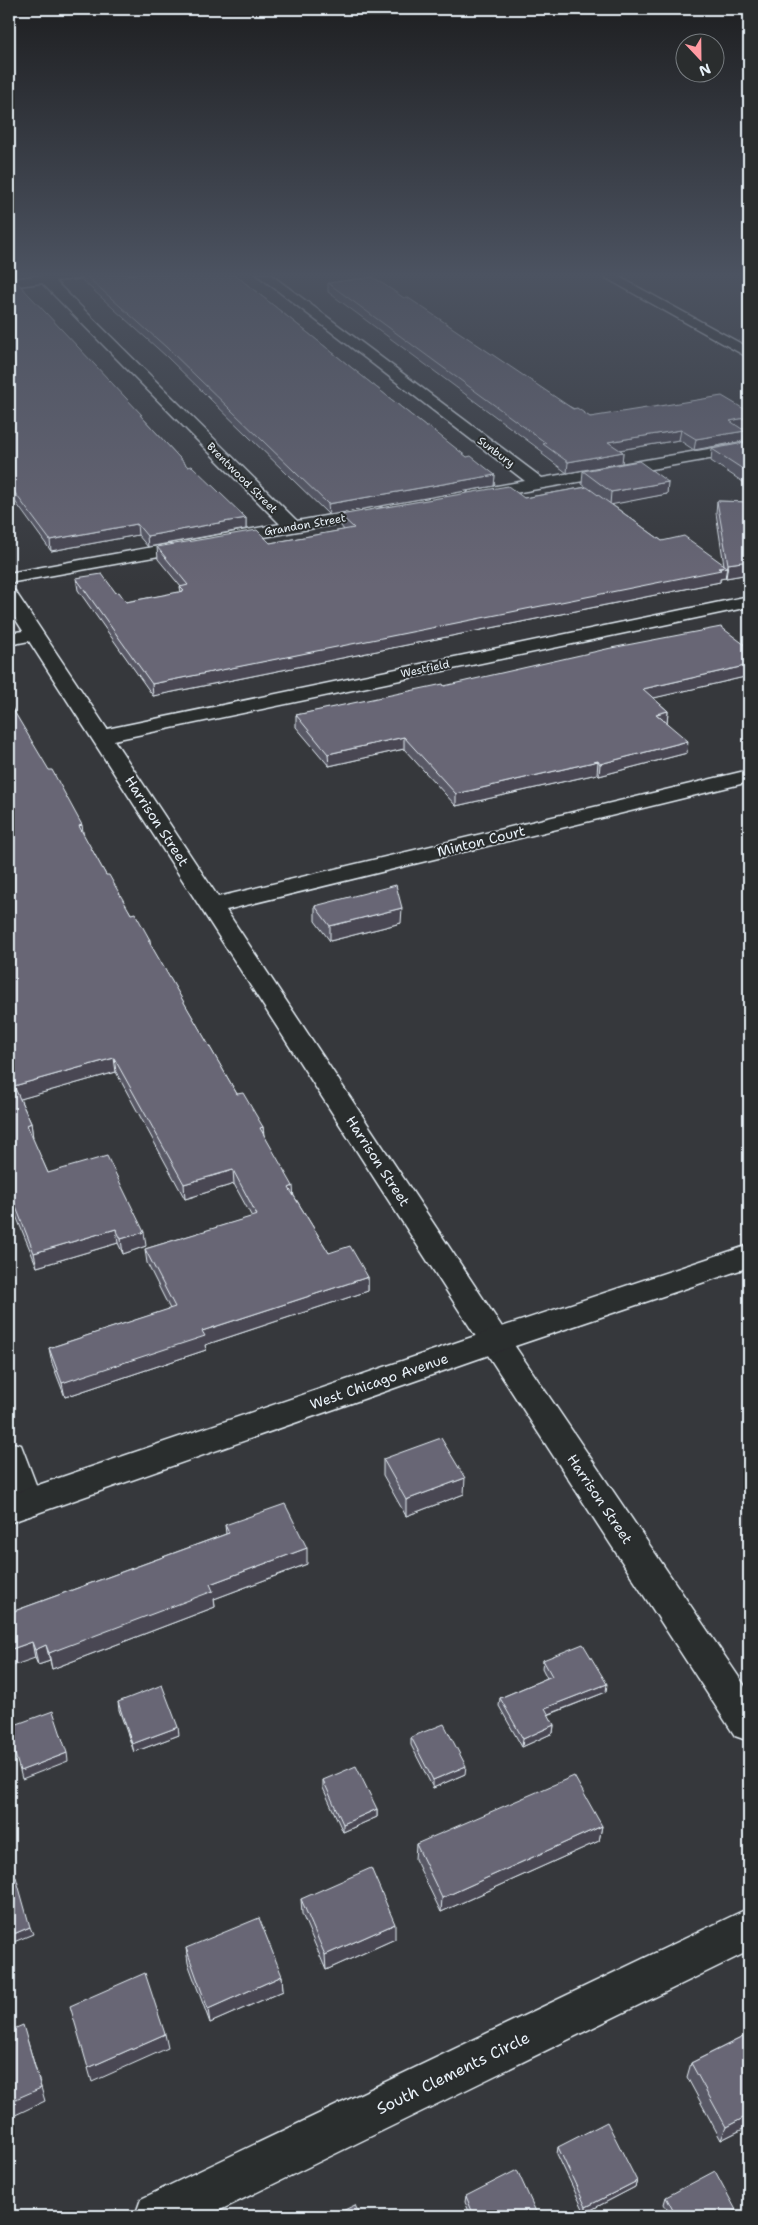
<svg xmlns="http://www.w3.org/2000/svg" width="758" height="2225" font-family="'Shantell Sans',sans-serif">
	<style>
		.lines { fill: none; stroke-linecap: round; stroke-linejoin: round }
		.minor-casing { stroke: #e8f1f8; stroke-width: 3 }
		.tertiary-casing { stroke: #e8f1f8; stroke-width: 3 }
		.minor { fill: #2a2d2e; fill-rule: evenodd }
		.tertiary { fill: #2a2d2e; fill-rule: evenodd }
		.wall { fill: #595865; stroke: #e8f1f8 }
		.shaded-wall { fill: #484752; stroke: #e8f1f8 }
		.building { fill: #676675; stroke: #e8f1f8 }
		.labels { text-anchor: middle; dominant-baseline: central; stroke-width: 4; stroke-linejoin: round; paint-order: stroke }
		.far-street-label { font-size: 11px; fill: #e8f1f8; stroke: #2a2d2e }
		.street-label { font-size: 14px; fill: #e8f1f8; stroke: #2a2d2e }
		.near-street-label { font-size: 16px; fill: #e8f1f8; stroke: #2a2d2e }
	</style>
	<rect width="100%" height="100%" fill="#36383c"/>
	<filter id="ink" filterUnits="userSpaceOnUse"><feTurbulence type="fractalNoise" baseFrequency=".02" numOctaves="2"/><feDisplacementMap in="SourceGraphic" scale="10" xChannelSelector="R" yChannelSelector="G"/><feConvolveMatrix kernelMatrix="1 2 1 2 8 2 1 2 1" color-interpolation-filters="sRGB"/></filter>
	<g filter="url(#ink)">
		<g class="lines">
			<!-- minor casing -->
			<g class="minor-casing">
				<path id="minor" d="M 55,274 L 90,274 L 88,277 L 84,278 L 55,281 L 297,521 L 376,507 L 382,508 L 384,512 L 382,516 L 9,583 L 9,573 L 280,524 L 42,283 L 9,287 L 9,279 Z
					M 256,274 L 270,274 L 542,478 L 749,442 L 749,452 L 475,500 L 469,499 L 467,495 L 469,491 L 525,481 Z
					M 599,274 L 614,274 L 749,348 L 749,358 Z
					M 9,590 L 15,591 L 107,729 L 749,596 L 749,607 L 114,740 L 218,897 L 749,770 L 749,782 L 226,910 L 506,1333 L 749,1692 L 749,1741 L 735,1736 L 484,1349 L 29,641 L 9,645 L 9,633 L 23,631 L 9,609 Z
					M 9,1442 L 21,1445 L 43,1503 L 38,1513 L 26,1517 L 14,1513 L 9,1503 Z
					M 749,1908 L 749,1951 L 208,2216 L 135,2216 L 141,2199 Z"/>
			</g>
			<!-- tertiary casing -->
			<g class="tertiary-casing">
				<path id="tertiary" d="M 749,1245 L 749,1267 L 506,1349 L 9,1523 L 9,1495 L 484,1333 Z"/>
			</g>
			<!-- minor -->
			<use href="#minor" class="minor"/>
			<!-- tertiary -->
			<use href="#tertiary" class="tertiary"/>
		</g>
		<!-- wall -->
		<path class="wall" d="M 82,274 L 234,274 L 426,427 L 467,457 L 495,475 L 494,486 L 329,515 L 167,357 L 82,280 Z
			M 9,279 L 142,417 L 188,467 L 246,518 L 246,529 L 148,547 L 138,535 L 51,551 L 9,493 Z
			M 328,283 L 590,417 L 745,431 L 743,441 L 694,450 L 679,440 L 620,450 L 623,452 L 622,463 L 567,473 L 542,454 L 543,452 L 328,292 Z
			M 749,442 L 749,486 L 711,461 L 712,449 Z
			M 583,471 L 668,482 L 667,494 L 611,504 L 662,541 L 724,565 L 716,513 L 717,501 L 749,502 L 749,574 L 726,578 L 726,574 L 725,578 L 720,579 L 720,582 L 153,696 L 78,590 L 76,578 L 116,593 L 126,602 L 181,592 L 180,587 L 181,587 L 158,559 L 157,547 L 270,543 L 344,530 L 341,526 L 340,515 L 524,498 L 586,487 L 582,484 Z
			M 749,676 L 653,698 L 668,711 L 667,723 L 687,753 L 599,776 L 597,774 L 456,806 L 404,749 L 329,766 L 296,727 L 296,715 L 444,686 Z
			M 9,703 L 106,875 L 131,914 L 150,940 L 151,946 L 237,1094 L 263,1127 L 264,1135 L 294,1196 L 329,1253 L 368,1277 L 368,1291 L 205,1345 L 206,1350 L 65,1397 L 52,1363 L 49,1348 L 170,1309 L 147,1263 L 145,1249 L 252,1217 L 234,1184 L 185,1199 L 116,1072 L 20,1099 L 31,1123 L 33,1138 L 32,1138 L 48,1173 L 146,1246 L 123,1254 L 118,1243 L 37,1267 L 12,1206 L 9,1207 Z
			M 315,906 L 401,923 L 330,941 L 315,921 Z
			M 383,1459 L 464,1494 L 406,1516 L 383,1475 Z
			M 225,1525 L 307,1564 L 214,1599 L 215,1607 L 52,1669 L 50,1661 L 38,1665 L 35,1658 L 9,1613 L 226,1534 Z
			M 543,1660 L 606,1692 L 548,1715 L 554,1725 L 553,1733 L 522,1747 L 499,1706 L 500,1698 L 547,1678 L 542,1668 Z
			M 118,1702 L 179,1735 L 134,1752 L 119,1710 Z
			M 411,1737 L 465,1774 L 433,1788 L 411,1745 Z
			M 323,1780 L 377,1809 L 377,1817 L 343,1832 L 323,1788 Z
			M 602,1826 L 599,1841 L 441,1912 L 415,1859 L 416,1844 Z
			M 301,1899 L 395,1939 L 326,1970 L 302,1914 Z
			M 186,1948 L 282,1976 L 283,1991 L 210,2023 L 188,1963 Z
			M 749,2034 L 749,2126 L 721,2140 L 687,2077 L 691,2063 Z
			M 558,2147 L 637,2181 L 635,2187 L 585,2213 L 557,2154 Z
			M 466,2196 L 538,2216 L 471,2216 L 465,2202 Z
			M 666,2197 L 733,2216 L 671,2216 L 664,2204 Z"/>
		<!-- shaded-wall -->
		<path class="shaded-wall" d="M 749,417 L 749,427 L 729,432 L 730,421 Z
			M 681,430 L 679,440 L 607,452 L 608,442 Z
			M 745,431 L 743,441 L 694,450 L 696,439 Z
			M 623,452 L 622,463 L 567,473 L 568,462 Z
			M 495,475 L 494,486 L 329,515 L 328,504 Z
			M 668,482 L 667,494 L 610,505 L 611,492 Z
			M 246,518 L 246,529 L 148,547 L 147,536 Z
			M 137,524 L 138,535 L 51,551 L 50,540 Z
			M 749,561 L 749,574 L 726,578 L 728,564 Z
			M 727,567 L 725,578 L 720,579 L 720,582 L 153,696 L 152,684 Z
			M 749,665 L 749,676 L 641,701 L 643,689 Z
			M 668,711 L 667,723 L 656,714 Z
			M 404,737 L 404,749 L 329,766 L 328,754 Z
			M 688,741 L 687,753 L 599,776 L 600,764 Z
			M 598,761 L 597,774 L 456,806 L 456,794 Z
			M 82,825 L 84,838 L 79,826 Z
			M 402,908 L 401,923 L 330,941 L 330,926 Z
			M 114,1058 L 116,1072 L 17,1100 L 14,1086 Z
			M 31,1123 L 33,1138 L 29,1139 L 27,1125 Z
			M 263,1127 L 264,1141 L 260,1128 Z
			M 233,1170 L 234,1184 L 185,1199 L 184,1184 Z
			M 293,1186 L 294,1200 L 289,1188 Z
			M 9,1192 L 10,1192 L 12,1206 L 9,1207 Z
			M 116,1229 L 118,1243 L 37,1267 L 34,1253 Z
			M 144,1232 L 146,1246 L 123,1254 L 121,1239 Z
			M 368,1277 L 368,1291 L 205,1345 L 206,1350 L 65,1397 L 62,1383 L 202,1331 Z
			M 465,1478 L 464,1494 L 406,1516 L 406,1500 Z
			M 307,1548 L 307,1564 L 214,1599 L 215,1607 L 52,1669 L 49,1653 L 210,1584 Z
			M 32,1642 L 35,1658 L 9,1667 L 9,1650 Z
			M 46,1645 L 50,1661 L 38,1665 L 35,1650 Z
			M 607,1684 L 606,1692 L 544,1716 L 545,1708 Z
			M 554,1725 L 553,1733 L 522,1747 L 523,1739 Z
			M 178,1727 L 179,1735 L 134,1752 L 132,1744 Z
			M 67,1753 L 68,1761 L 22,1779 L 20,1771 Z
			M 466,1766 L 465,1774 L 433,1788 L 433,1780 Z
			M 377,1809 L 377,1817 L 343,1832 L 343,1824 Z
			M 602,1826 L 599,1841 L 441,1912 L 442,1898 Z
			M 395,1924 L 395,1939 L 326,1970 L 325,1955 Z
			M 30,1927 L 33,1934 L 9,1944 L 9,1936 Z
			M 282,1976 L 283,1991 L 210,2023 L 208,2009 Z
			M 165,2034 L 168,2048 L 92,2082 L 88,2068 Z
			M 27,2039 L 45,2101 L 9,2118 L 9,2102 Z
			M 749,2115 L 749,2126 L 721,2140 L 726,2127 Z
			M 637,2181 L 635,2187 L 585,2213 L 586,2207 Z
			M 736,2210 L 733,2216 L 725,2216 Z"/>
		<!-- building -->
		<path class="building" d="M 84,274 L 234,274 L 426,427 L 429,427 L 467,457 L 471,456 L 495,475 L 328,504 L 166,347 Z
			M 373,277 L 404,298 L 407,297 L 573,409 L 577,408 L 590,417 L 722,396 L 749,412 L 749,417 L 730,421 L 745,431 L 696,439 L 681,430 L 608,442 L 623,452 L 568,462 L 543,444 L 546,443 L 328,283 Z
			M 9,279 L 14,279 L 142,415 L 140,415 L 188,467 L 192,466 L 246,518 L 147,536 L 137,524 L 50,540 L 9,485 Z
			M 749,442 L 749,473 L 712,449 Z
			M 639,461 L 668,482 L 611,492 L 583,471 Z
			M 508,486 L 524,498 L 587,487 L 662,541 L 684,536 L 727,567 L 718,568 L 721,570 L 152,684 L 76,578 L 102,574 L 116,593 L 119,592 L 126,602 L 184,591 L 180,587 L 188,585 L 157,547 L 257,530 L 270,543 L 354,528 L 340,515 Z
			M 717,501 L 749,502 L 749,561 L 728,564 Z
			M 721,627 L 749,648 L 749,665 L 643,689 L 668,711 L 656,714 L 688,741 L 600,764 L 598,761 L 456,794 L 404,737 L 328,754 L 296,715 L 443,684 L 444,686 L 611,648 Z
			M 9,703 L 49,770 L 52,770 L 82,825 L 79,826 L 106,875 L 109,875 L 131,914 L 135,913 L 150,940 L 148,940 L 237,1094 L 243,1093 L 263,1127 L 260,1128 L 293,1186 L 289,1188 L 329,1253 L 350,1246 L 368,1277 L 202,1331 L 205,1336 L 62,1383 L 49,1348 L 175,1307 L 145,1249 L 257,1215 L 233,1170 L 184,1184 L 114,1058 L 14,1086 L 31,1123 L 27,1125 L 48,1173 L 107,1156 L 144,1232 L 121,1239 L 116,1229 L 34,1253 L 10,1192 L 9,1192 Z
			M 396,885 L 402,908 L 330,926 L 315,906 Z
			M 441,1438 L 465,1478 L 406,1500 L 383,1459 Z
			M 285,1504 L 307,1548 L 210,1584 L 213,1591 L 49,1653 L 46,1645 L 35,1650 L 32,1642 L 9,1650 L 9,1613 L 229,1533 L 225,1525 Z
			M 583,1644 L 607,1684 L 545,1708 L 554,1725 L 523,1739 L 500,1698 L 552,1676 L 543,1660 Z
			M 162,1685 L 178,1727 L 132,1744 L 118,1702 Z
			M 53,1711 L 67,1753 L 20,1771 L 9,1734 L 9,1727 Z
			M 444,1724 L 466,1766 L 433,1780 L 411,1737 Z
			M 356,1766 L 377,1809 L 343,1824 L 323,1780 Z
			M 574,1776 L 602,1826 L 442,1898 L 416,1844 Z
			M 371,1868 L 395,1924 L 325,1955 L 301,1899 Z
			M 16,1877 L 30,1927 L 9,1936 L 9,1880 Z
			M 259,1918 L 282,1976 L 208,2009 L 186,1948 Z
			M 145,1973 L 165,2034 L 88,2068 L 70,2006 Z
			M 23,2025 L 41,2088 L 9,2102 L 9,2031 Z
			M 749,2034 L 749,2115 L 726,2127 L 691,2063 Z
			M 607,2122 L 637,2181 L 586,2207 L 558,2147 Z
			M 517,2170 L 538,2216 L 474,2216 L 466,2196 Z
			M 715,2171 L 736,2210 L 725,2216 L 676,2216 L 666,2197 Z
			M 355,2205 L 360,2216 L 332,2216 Z"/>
	</g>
	<!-- sky -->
	<linearGradient id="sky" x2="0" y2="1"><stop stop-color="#1e1f21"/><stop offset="0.47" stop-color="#4c5361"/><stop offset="1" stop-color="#4c5361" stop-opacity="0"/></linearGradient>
	<rect width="758" height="585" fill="url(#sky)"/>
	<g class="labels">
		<!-- far-street labels -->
		<g class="far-street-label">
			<text transform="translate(496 452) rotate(37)">Sunbury</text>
			<text transform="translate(242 478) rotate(45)">Brentwood Street</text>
			<text transform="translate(305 525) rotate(-10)">Grandon Street</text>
			<text transform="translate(425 669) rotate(-12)">Westfield</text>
		</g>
		<!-- street labels -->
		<g class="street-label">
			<text transform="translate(157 821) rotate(57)">Harrison Street</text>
			<text transform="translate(481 841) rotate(-14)">Minton Court</text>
			<text transform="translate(378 1161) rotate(57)">Harrison Street</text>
			<text transform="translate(379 1381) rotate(-19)">West Chicago Avenue</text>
			<text transform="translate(600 1499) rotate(56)">Harrison Street</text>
		</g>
		<!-- near-street labels -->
		<g class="near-street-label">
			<text transform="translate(453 2073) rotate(-26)">South Clements Circle</text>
		</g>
	</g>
	<!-- margin -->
	<rect width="758" height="2225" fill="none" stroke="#2a2d2e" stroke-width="30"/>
	<rect x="15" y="15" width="728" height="2195" fill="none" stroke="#e8f1f8" stroke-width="2" filter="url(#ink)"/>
	<!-- north arrow -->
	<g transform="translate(700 58) rotate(158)"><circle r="24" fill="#2a2d2e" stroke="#767b7f"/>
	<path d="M0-4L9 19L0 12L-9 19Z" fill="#ff9aa2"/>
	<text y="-8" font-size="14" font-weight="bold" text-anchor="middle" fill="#e8f1f8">N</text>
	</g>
</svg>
